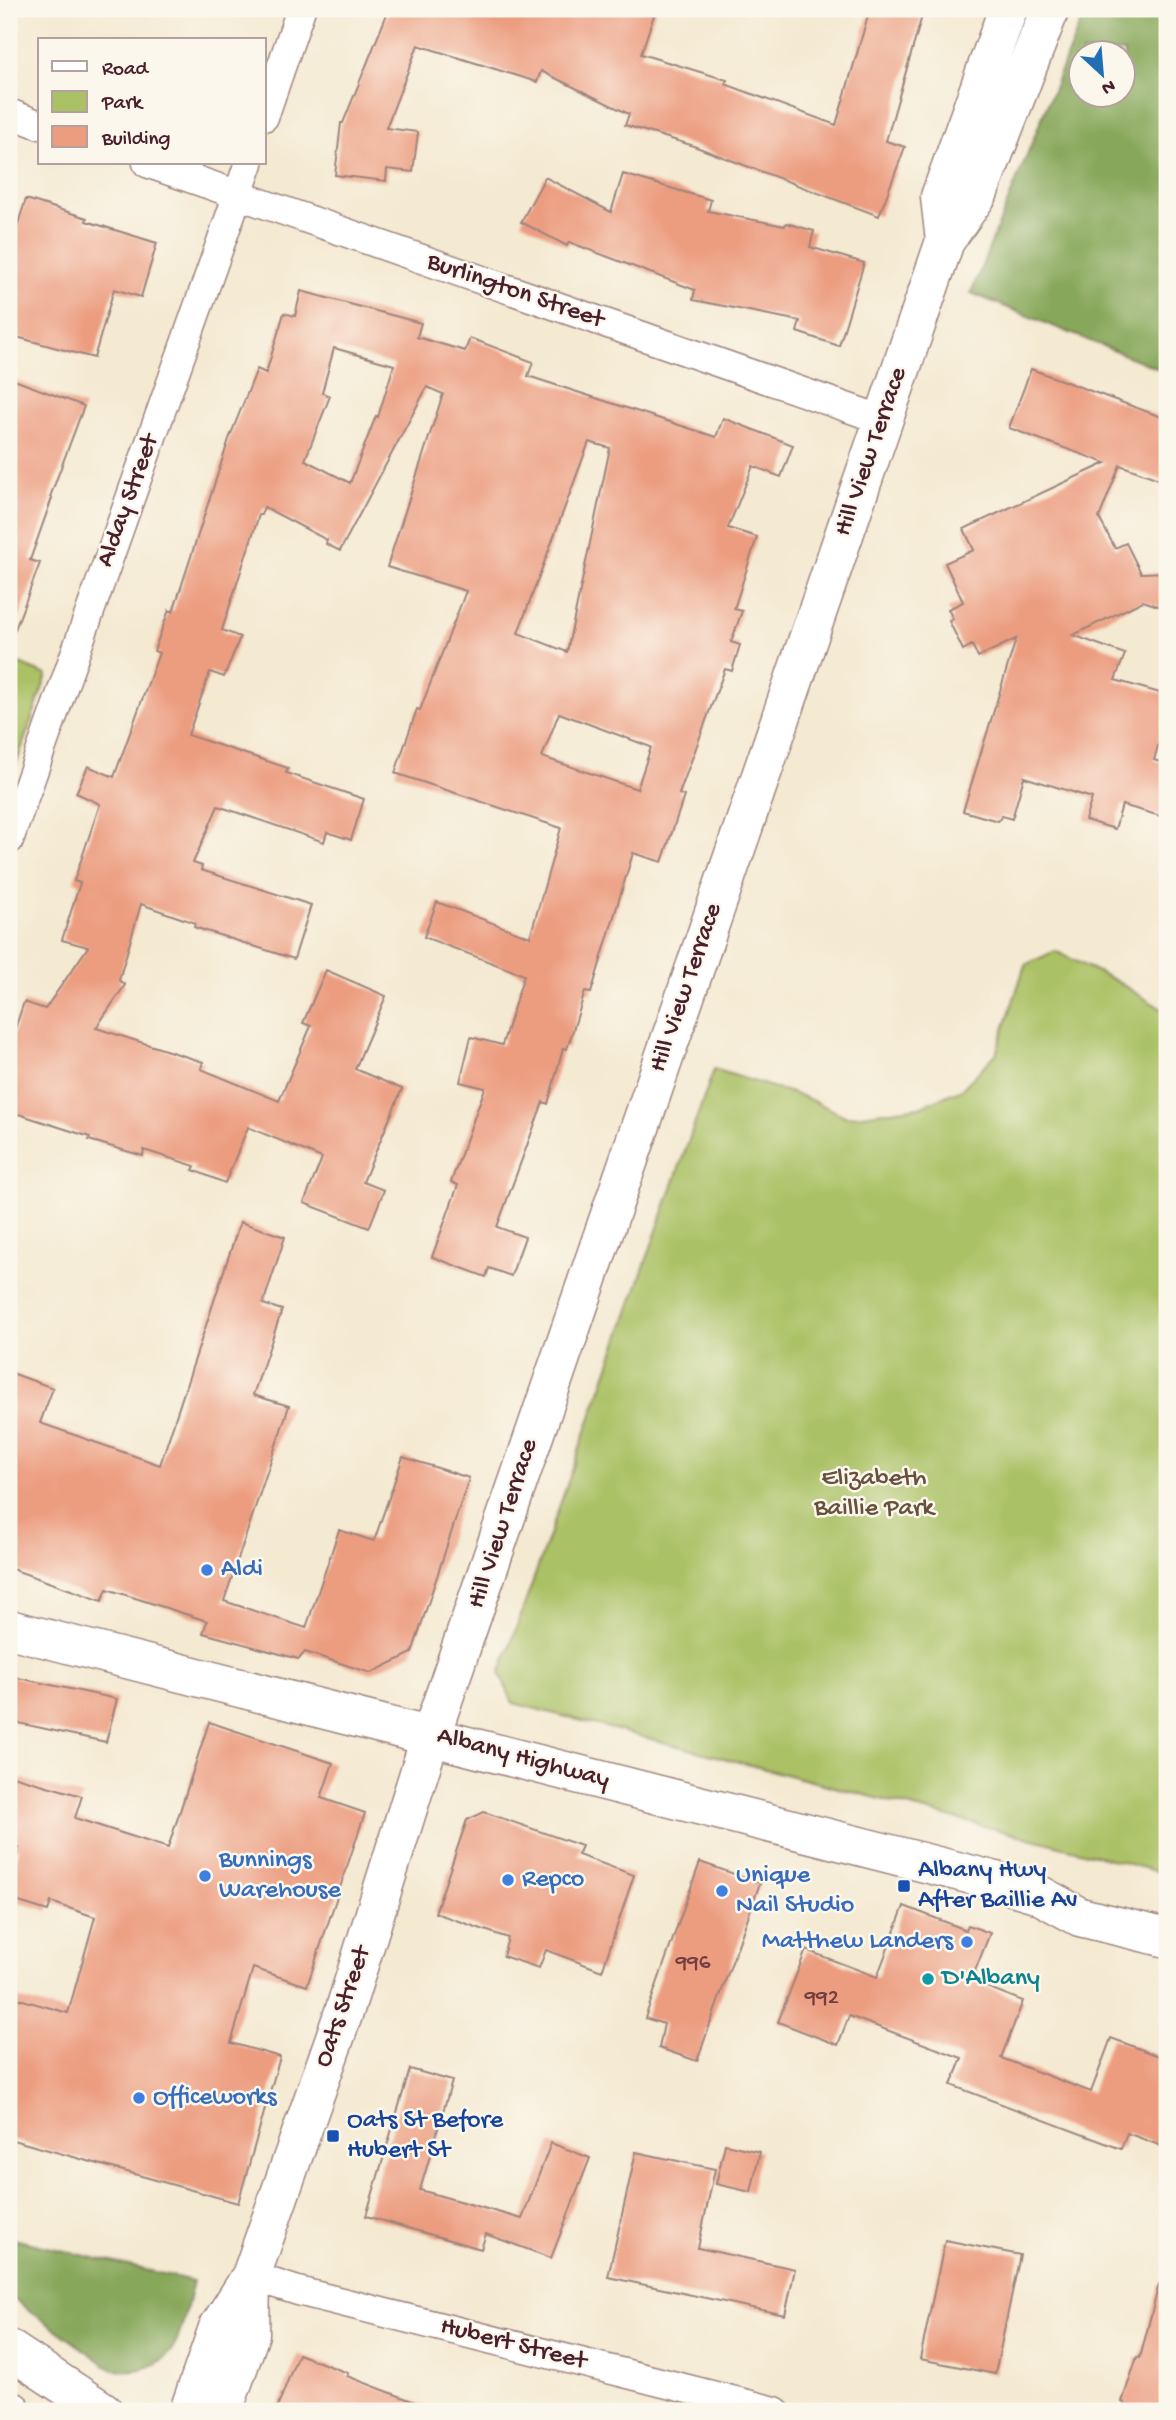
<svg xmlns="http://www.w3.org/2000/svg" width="1176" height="2420" font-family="'Gochi Hand',sans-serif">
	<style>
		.green { fill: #aac165; stroke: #7a7048; stroke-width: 2 }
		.forest { fill: #87a75a; stroke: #686342; stroke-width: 2; fill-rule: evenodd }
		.building { fill: #ec9d80; fill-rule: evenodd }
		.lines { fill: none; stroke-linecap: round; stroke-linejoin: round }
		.minor-casing { stroke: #9f847e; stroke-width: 31 }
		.secondary-casing { stroke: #9f847e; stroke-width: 41 }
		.primary-casing { stroke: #9f847e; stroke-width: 41 }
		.trunk-casing { stroke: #9f847e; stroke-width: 41 }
		.minor { stroke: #fff; stroke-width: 28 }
		.secondary { stroke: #fff; stroke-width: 38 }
		.primary { stroke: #fff; stroke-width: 38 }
		.trunk { stroke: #fff; stroke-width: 38 }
		.shop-dot { fill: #3f7fe0; stroke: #fbf7ec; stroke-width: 2.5 }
		.transit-dot { fill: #1a4fb4; stroke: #fbf7ec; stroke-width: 2.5 }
		.culture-dot { fill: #0f9aa8; stroke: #fbf7ec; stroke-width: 2.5 }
		.labels { text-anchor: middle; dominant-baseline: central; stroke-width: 5; stroke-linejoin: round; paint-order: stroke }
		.number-label { font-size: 23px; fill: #723e40 }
		.street-label { font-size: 26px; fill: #4a1f2b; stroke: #fbf7ec }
		.park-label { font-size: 26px; fill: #67503c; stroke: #fbf7ec }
		.shop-label { font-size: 26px; fill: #366cbe; stroke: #fbf7ec; text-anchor: start }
		.transit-label { font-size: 26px; fill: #164399; stroke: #fbf7ec; text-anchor: start }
		.culture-label { font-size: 26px; fill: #0d838f; stroke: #fbf7ec; text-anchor: start }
	</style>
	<rect width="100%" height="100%" fill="#fbf7ec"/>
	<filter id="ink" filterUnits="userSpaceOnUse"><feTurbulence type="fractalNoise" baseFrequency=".0143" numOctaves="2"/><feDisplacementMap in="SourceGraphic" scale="14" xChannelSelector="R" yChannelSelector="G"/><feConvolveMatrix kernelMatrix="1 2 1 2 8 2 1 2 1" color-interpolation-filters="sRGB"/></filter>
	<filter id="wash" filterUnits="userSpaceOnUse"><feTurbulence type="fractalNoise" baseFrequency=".00686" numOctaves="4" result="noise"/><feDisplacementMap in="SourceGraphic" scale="28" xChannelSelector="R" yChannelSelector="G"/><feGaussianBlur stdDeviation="1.57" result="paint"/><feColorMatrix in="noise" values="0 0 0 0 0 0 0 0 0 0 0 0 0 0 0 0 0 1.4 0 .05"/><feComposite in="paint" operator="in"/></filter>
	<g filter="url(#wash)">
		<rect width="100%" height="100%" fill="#f4e9d1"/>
		<!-- green -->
		<path class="green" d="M 9,660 L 47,675 L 9,785 Z
			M 1055,951 L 1116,981 L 1167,1012 L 1167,1874 L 513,1703 L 500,1674 L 714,1069 L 804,1097 L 847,1117 L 919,1107 L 962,1089 L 996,1054 L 1025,965 Z"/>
		<!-- forest -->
		<path class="forest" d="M 1086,9 L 1167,9 L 1167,372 L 971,293 ZM 1082,52 L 1124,52 L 1124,94 L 1082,94 Z
			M 9,2238 L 193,2281 C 180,2332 180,2376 113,2370 L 9,2296 Z"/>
		<g id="blocks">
			<!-- building -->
			<path class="building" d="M 389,9 L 656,9 L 641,54 L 727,80 L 725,84 L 836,125 L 870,9 L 924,9 L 886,141 L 905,147 L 879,216 L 691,145 L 625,125 L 629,114 L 541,71 L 537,82 L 418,45 L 386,128 L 418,132 L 413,172 L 387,169 L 386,181 L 335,175 L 341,123 L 343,123 Z
				M 623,174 L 711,200 L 708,211 L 785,226 L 786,223 L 814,231 L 810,247 L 864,263 L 839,346 L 797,332 L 800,321 L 693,300 L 695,290 L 569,242 L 567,246 L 521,222 L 545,177 L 611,212 Z
				M 26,199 L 87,218 L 86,221 L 157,243 L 141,297 L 114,289 L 94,358 L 9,335 L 9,251 Z
				M 301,291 L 421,323 L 417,337 L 465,351 L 470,338 L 533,362 L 528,376 L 716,437 L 723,418 L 793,445 L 781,477 L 753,466 L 728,528 L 757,537 L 734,609 L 742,611 L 731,642 L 740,645 L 732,671 L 725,669 L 679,794 L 684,796 L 662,862 L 633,853 L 591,993 L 585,992 L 567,1049 L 563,1048 L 548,1104 L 543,1102 L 497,1227 L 525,1237 L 511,1276 L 489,1268 L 486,1277 L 432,1257 L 458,1185 L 451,1182 L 485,1088 L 460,1082 L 471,1037 L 502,1045 L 524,975 L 424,937 L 437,902 L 530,937 L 561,828 L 395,773 L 417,709 L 420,710 L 466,591 L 387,567 L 443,394 L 427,387 L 340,551 L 326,544 L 327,540 L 264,507 L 261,515 L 259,515 L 222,630 L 240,637 L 224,677 L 210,672 L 188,735 L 288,768 L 286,773 L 364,799 L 351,840 L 327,832 L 324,842 L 218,806 L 193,863 L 202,866 L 201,870 L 311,905 L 294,959 L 194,927 L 195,923 L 141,904 L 119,980 L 125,985 L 96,1028 L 203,1062 L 201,1069 L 279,1101 L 311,1026 L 303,1023 L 326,970 L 386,996 L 355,1069 L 402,1089 L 363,1182 L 384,1190 L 369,1228 L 304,1203 L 322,1158 L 248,1127 L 225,1183 L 193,1170 L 195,1166 L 144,1150 L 143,1156 L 89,1140 L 90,1137 L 9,1111 L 9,1046 L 24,1002 L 45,1009 L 88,947 L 62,940 L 80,883 L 74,881 L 100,804 L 76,793 L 88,766 L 114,777 L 159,653 L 154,651 L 169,610 L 173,612 L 229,439 L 257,369 L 266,373 L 284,313 L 295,316 ZM 334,348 L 394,365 L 378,417 L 376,416 L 350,483 L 305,460 L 330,396 L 322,393 ZM 589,442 L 610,448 L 567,652 L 518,633 ZM 559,713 L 651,747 L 637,789 L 542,757 Z
				M 1031,369 L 1167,419 L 1167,482 L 1120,465 L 1099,518 L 1115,548 L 1126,543 L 1141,573 L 1167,572 L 1167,609 L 1143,601 L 1073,635 L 1125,654 L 1115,680 L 1167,695 L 1167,714 L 1154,760 L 1167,764 L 1167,818 L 1122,805 L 1115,829 L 1085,820 L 1092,798 L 1024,777 L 1012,819 L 1002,816 L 998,821 L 963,811 L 1016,639 L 978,657 L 972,645 L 963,650 L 949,621 L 953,619 L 948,609 L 963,602 L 945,563 L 974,550 L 964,529 L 1106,463 L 1009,428 Z
				M 9,378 L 84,406 L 50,497 L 52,498 L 30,560 L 40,563 L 11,640 L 9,640 Z
				M 240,1222 L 285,1237 L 263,1304 L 282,1310 L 253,1395 L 289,1406 L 224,1601 L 306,1628 L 339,1530 L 374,1541 L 403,1457 L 469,1478 L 412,1653 L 371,1673 L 305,1652 L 299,1659 L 203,1633 L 207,1621 L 107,1589 L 102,1601 L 9,1568 L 9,1372 L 53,1388 L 40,1423 L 160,1465 Z
				M 9,1676 L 117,1699 L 106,1742 L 9,1721 Z
				M 209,1722 L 333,1763 L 321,1798 L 365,1813 L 307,1986 L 253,1968 L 231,2043 L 280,2057 L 238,2203 L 9,2139 L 9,1996 L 68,2013 L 95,1917 L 51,1902 L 48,1911 L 9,1899 L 9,1886 L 19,1848 L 9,1847 L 9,1775 L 82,1796 L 75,1818 L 168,1848 Z
				M 484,1812 L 582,1846 L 578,1855 L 634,1875 L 602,1971 L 546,1950 L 539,1968 L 503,1956 L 508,1938 L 435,1913 L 467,1820 Z
				M 700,1862 L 760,1883 L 697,2061 L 659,2048 L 664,2024 L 645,2018 Z
				M 904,1906 L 966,1930 L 968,1925 L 990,1933 L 971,1981 L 1023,2001 L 1001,2058 L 1091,2092 L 1111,2038 L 1167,2059 L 1167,2148 L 1127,2133 L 1121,2149 L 951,2085 L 962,2058 L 849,2016 L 838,2045 L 778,2022 L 806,1950 L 877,1977 Z
				M 410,2069 L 452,2081 L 420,2190 L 522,2219 L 551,2143 L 590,2158 L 551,2258 L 486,2234 L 481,2249 L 366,2216 Z
				M 725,2144 L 760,2152 L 751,2192 L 716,2184 Z
				M 636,2152 L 715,2169 L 698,2248 L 795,2269 L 785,2315 L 608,2277 Z
				M 945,2240 L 1020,2255 L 995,2374 L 920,2359 Z
				M 1159,2284 L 1167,2285 L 1167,2411 L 1123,2411 L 1125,2403 L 1122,2402 L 1137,2357 L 1140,2358 Z
				M 298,2354 L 348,2373 L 347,2376 L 433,2409 L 433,2411 L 276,2411 Z"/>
		</g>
	</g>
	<g filter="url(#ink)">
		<use href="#blocks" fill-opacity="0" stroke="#9f847e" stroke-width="2"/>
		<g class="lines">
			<!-- minor casing -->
			<g class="minor-casing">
				<path id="minor" d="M 9,113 L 40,125
					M 264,117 L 301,9
					M 147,163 L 883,420
					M 9,840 L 249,163
					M 251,2276 L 298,2291 L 775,2411"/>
			</g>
			<!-- secondary casing -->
			<g class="secondary-casing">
				<path id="secondary" d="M 9,1629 L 992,1880 L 1036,1893 L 1080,1917 L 1167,1938"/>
			</g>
			<!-- primary casing -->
			<g class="primary-casing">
				<path id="primary" d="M 945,241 L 940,197 L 1008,9
					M 189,2411 L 218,2328 L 251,2276 L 345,2009 L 431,1735 L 945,241 L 978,194 L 1050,9
					M 223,2411 L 250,2334 L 251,2278"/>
			</g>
			<!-- trunk casing -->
			<g class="trunk-casing">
				<path id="trunk" d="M 9,2349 L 103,2411
					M 9,2409 L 12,2411"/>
			</g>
			<!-- minor -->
			<use href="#minor" class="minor"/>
			<!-- secondary -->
			<use href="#secondary" class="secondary"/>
			<!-- primary -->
			<use href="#primary" class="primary"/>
			<!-- trunk -->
			<use href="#trunk" class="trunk"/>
		</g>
	</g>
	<!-- markers -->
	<g class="shop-dot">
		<circle cx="207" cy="1570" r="7"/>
		<circle cx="205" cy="1876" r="7"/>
		<circle cx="508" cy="1880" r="7"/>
		<circle cx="722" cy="1891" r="7"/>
		<circle cx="967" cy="1942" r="7"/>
		<circle cx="139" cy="2098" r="7"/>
	</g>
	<g class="transit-dot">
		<rect x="897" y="1879" width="14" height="14" rx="3.5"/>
		<rect x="326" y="2129" width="14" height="14" rx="3.5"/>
	</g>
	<circle class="culture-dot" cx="928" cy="1979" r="7"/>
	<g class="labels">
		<!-- number labels -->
		<g class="number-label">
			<text x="693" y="1963">996</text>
			<text x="822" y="1998">992</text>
		</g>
		<!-- street labels -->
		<g class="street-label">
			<text transform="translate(515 292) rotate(19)">Burlington Street</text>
			<text transform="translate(872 452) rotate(-71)">Hill View Terrace</text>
			<text transform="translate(129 501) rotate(-70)">Alday Street</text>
			<text transform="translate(687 988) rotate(-71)">Hill View Terrace</text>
			<text transform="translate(504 1524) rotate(-72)">Hill View Terrace</text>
			<text transform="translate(523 1759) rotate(15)">Albany Highway</text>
			<text transform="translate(344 2007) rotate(-71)">Oats Street</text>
			<text transform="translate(513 2345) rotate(14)">Hubert Street</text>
		</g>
		<!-- park labels -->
		<g class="park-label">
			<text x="874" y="1479">Elizabeth<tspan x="874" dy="30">Baillie Park</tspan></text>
		</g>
		<!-- shop labels -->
		<g class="shop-label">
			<text x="221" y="1570">Aldi</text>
			<text x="219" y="1861">Bunnings<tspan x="219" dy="30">Warehouse</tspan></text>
			<text x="736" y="1876">Unique<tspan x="736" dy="30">Nail Studio</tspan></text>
			<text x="522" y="1880">Repco</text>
			<text x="953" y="1942" text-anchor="end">Matthew Landers</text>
			<text x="153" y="2098">Officeworks</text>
		</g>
		<!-- transit labels -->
		<g class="transit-label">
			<text x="918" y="1871">Albany Hwy<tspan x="918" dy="30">After Baillie Av</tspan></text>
			<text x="347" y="2121">Oats St Before<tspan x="347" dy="30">Hubert St</tspan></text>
		</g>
		<!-- culture labels -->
		<g class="culture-label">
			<text x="942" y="1979">D'Albany</text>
		</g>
	</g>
	<!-- margin -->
	<rect width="1176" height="2420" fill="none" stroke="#fbf7ec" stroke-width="35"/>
	<!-- legend -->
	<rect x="38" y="38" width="228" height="126" fill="#fbf7ec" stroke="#b4a19f" stroke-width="2"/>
	<rect x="52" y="61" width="35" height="10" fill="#ffffff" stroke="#b4a19f" stroke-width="2"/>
	<text x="102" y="74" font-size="21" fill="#4a1f2b">Road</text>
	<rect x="52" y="91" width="35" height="21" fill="#aac165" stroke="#b4a19f" stroke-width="2"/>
	<text x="102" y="108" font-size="21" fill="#4a1f2b">Park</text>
	<rect x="52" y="126" width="35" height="21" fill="#ec9d80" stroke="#b4a19f" stroke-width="2"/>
	<text x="102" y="144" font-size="21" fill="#4a1f2b">Building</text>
	<!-- north arrow -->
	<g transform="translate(1102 74) rotate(154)"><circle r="33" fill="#fbf7ec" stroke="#b4a19f" stroke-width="2"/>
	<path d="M0-5L12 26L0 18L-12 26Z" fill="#1f6fb2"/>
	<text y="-10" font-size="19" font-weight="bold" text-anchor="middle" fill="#4a1f2b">N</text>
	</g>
</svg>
